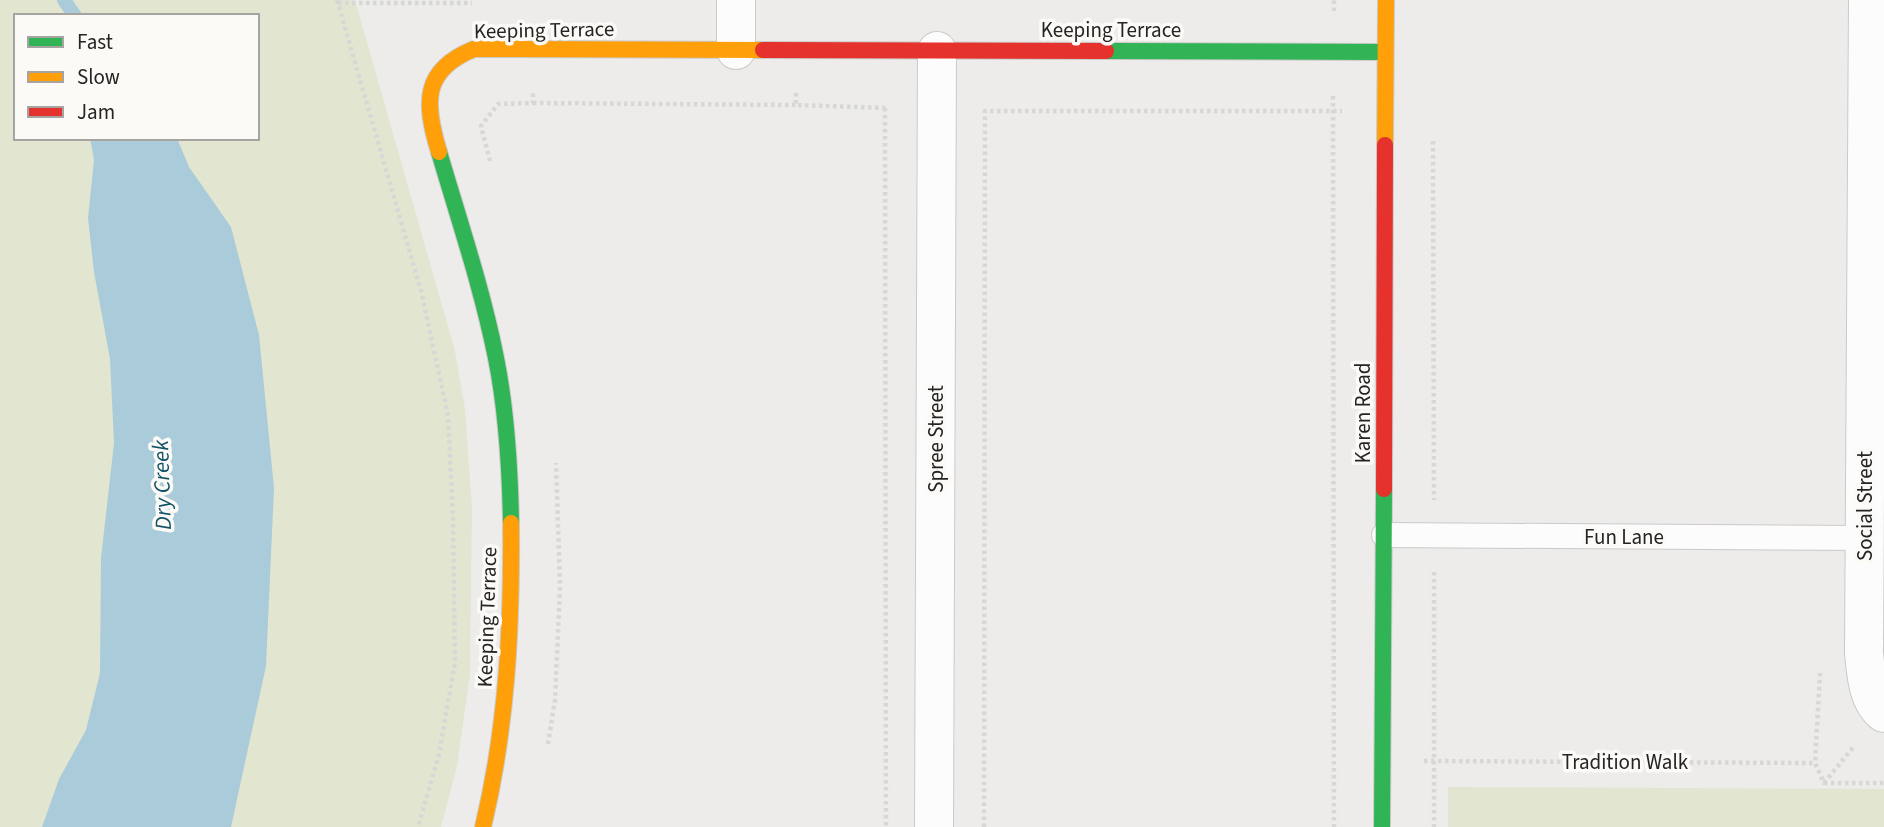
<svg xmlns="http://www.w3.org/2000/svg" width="1884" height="827" font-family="'Source Sans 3',sans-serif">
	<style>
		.green { fill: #e2e6d0; fill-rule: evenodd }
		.water { fill: #aacbd9 }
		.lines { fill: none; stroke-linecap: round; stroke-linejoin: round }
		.stream { stroke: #aacbd9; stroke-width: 14 }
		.lane-casing { stroke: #cbcac9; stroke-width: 26 }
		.street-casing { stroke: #cbcac9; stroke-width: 40 }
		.fast-casing { stroke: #cbcac9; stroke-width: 18 }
		.slow-casing { stroke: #cbcac9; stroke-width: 18 }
		.jam-casing { stroke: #cbcac9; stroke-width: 18 }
		.path { stroke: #d7d7d6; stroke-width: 4.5; stroke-dasharray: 3.5 3.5; stroke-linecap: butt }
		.lane { stroke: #fcfcfc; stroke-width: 24 }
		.street { stroke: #fcfcfc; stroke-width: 38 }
		.fast { stroke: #30b455; stroke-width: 16 }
		.slow { stroke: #ff9f0a; stroke-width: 16 }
		.jam { stroke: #e5322d; stroke-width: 16 }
		.labels { text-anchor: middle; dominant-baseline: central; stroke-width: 7; stroke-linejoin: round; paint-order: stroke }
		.street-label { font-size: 21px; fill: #242422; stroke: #fbfaf6 }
		.water-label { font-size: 23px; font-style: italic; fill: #125268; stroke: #fbfaf6 }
	</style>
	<rect width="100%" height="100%" fill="#edecea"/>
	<!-- green -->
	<path class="green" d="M 0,0 L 355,0 L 455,351 L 465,409 L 472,508 L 470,675 L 457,766 L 441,827 L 0,827 ZM 16,16 L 257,16 L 257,138 L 16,138 Z
		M 1448,787 L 1884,789 L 1884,827 L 1448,827 Z"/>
	<!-- water -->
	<path class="water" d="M 90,138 L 177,138 L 189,167 L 231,227 L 259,335 L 274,488 L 266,666 L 231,827 L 42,827 L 59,779 L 86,730 L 100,673 L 101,558 L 114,443 L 110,359 L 94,272 L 88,218 L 94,160 Z"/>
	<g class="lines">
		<!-- stream -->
		<path class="stream" d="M 64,0 L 75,16"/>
		<!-- lane casing -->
		<g class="lane-casing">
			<path id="lane" d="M 1384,535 L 1865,538"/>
		</g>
		<!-- street casing -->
		<g class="street-casing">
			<path id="street" d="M 1868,0 L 1864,653 C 1866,672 1867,700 1884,713
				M 736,50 L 736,0
				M 934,827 L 937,51"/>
		</g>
		<!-- fast casing -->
		<g class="fast-casing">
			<path id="fast" d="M 1106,51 L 1385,52
				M 439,152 C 459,220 482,288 496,358 C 507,413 510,468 511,523
				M 1382,827 L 1384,489"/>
		</g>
		<!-- slow casing -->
		<g class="slow-casing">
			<path id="slow" d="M 1385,145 L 1386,0
				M 439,152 C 424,103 422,70 474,49 L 763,50
				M 483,827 C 507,727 512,626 511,523"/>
		</g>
		<!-- jam casing -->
		<g class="jam-casing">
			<path id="jam" d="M 763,50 L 1106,51
				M 1384,489 L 1385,145"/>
		</g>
		<!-- path -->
		<path class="path" d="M 337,0 L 421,291 L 448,415 L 453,519 L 455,662 L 439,754 L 418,827
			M 338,3 L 472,3
			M 1334,11 L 1334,0
			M 796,93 L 796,105 L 887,108
			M 1333,96 L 1334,827
			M 533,103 L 796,105
			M 885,108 L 886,827
			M 1433,141 L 1434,500
			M 490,161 L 481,126 L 498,104 L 533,103 L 533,91
			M 1434,572 L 1434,827
			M 1820,673 L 1815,763 L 1824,783 L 1884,783
			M 548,744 L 555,700 L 560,586 L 556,463
			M 1424,761 L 1815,763
			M 1824,783 L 1855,745
			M 984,827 L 985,111 L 1342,111"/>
		<!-- lane -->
		<use href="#lane" class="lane"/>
		<!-- street -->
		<use href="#street" class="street"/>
		<!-- fast -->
		<use href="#fast" class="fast"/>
		<!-- slow -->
		<use href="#slow" class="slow"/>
		<!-- jam -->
		<use href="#jam" class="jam"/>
	</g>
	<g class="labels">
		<!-- street labels -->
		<g class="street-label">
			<text transform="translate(544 30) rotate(-1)">Keeping Terrace</text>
			<text x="1111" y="30">Keeping Terrace</text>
			<text transform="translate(1363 413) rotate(-90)">Karen Road</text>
			<text transform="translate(936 439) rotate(-90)">Spree Street</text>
			<text transform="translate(1865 506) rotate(-90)">Social Street</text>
			<text x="1624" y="537">Fun Lane</text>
			<text transform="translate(487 617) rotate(-88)">Keeping Terrace</text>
			<text x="1625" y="762">Tradition Walk</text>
		</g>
		<!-- water labels -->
		<g class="water-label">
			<text transform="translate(162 485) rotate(-92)">Dry Creek</text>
		</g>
	</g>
	<!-- legend -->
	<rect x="14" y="14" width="245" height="126" fill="#fbfaf6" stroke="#a5a4a1" stroke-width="2"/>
	<rect x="28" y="37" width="35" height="10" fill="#30b455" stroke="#a5a4a1" stroke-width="2"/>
	<text x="77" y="49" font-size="21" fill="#242422">Fast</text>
	<rect x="28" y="72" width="35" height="10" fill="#ff9f0a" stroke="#a5a4a1" stroke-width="2"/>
	<text x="77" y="84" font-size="21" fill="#242422">Slow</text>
	<rect x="28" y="107" width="35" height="10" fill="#e5322d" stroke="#a5a4a1" stroke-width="2"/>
	<text x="77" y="119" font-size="21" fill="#242422">Jam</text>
</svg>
